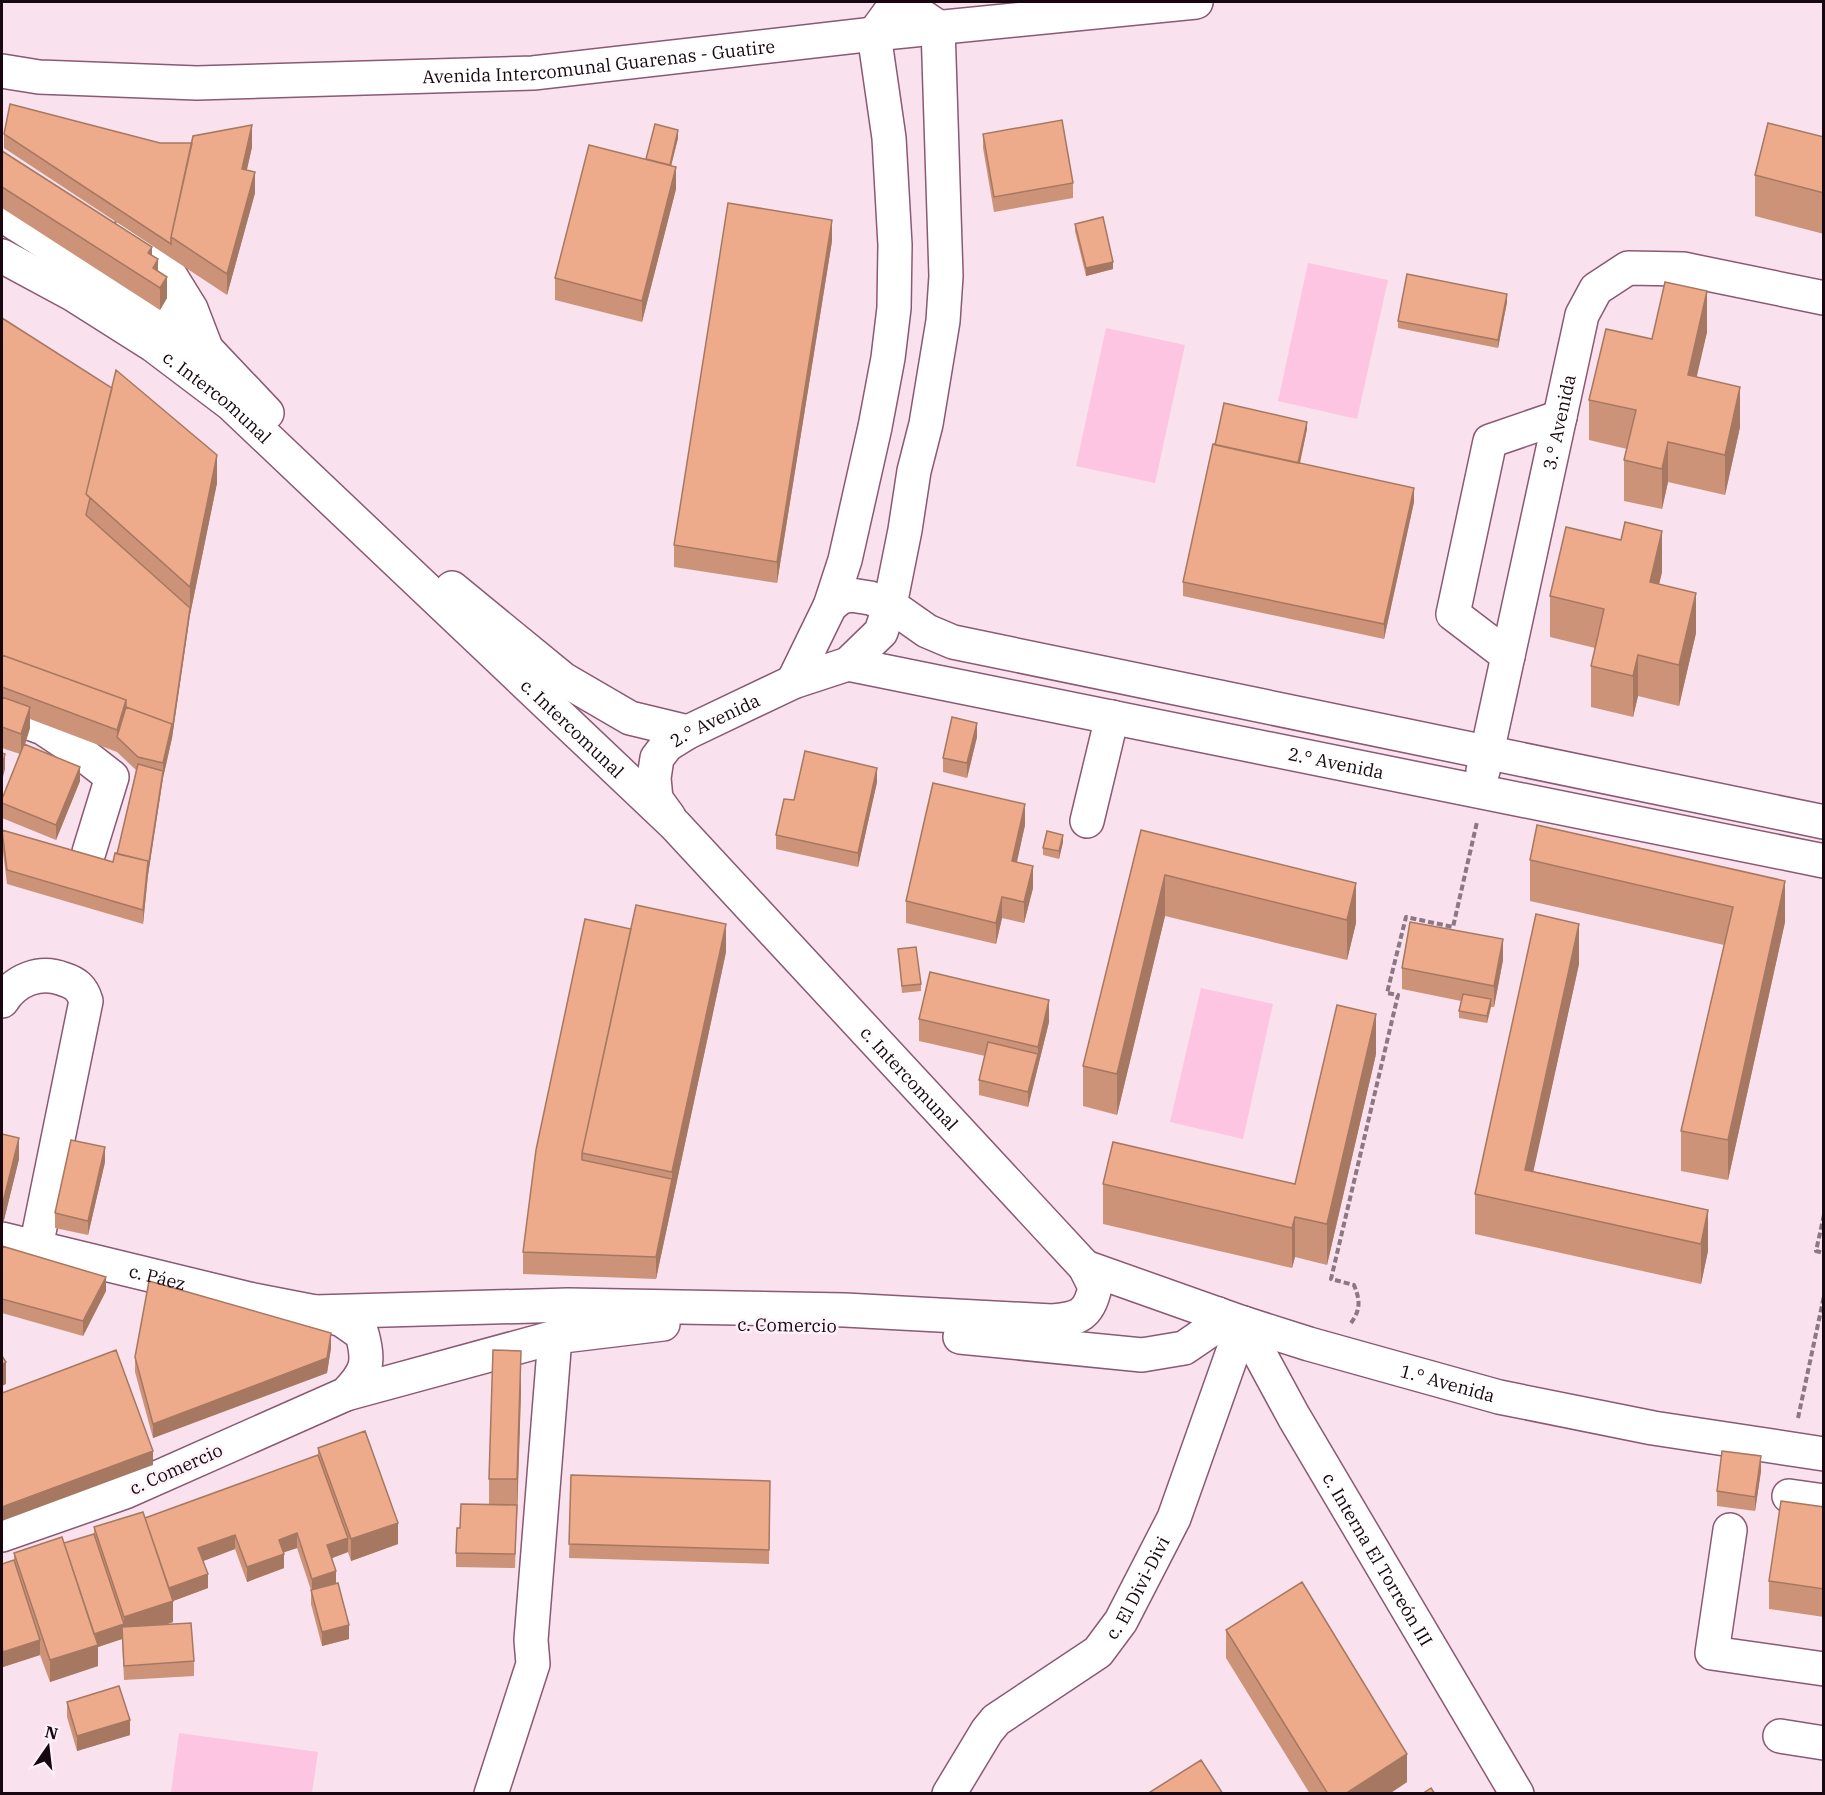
<svg xmlns="http://www.w3.org/2000/svg" width="1825" height="1795" font-family="'IBM Plex Serif',serif">
	<style>
		.pitch { fill: #fdc5e2 }
		.lines { fill: none; stroke-linecap: round; stroke-linejoin: round }
		.minor-casing { stroke: #8a5973; stroke-width: 36 }
		.major-casing { stroke: #8a5973; stroke-width: 36 }
		.path { stroke: #8c7782; stroke-width: 4; stroke-dasharray: 6 3; stroke-linecap: butt }
		.minor { stroke: #fff; stroke-width: 33 }
		.major { stroke: #fff; stroke-width: 33 }
		.wall { fill: #cc9378 }
		.shaded-wall { fill: #a67861 }
		.building { fill: #edab8b; stroke: #a67861; stroke-width: 1.5 }
		.labels { text-anchor: middle; dominant-baseline: central; stroke-width: 5; stroke-linejoin: round; paint-order: stroke }
		.street-label { font-size: 18px; fill: #180711; stroke: #fef2f8 }
	</style>
	<rect width="100%" height="100%" fill="#f9e1ed"/>
	<!-- pitch -->
	<path class="pitch" d="M 1308,263 L 1388,280 L 1357,419 L 1278,401 Z
		M 1106,328 L 1185,345 L 1155,483 L 1076,466 Z
		M 1201,988 L 1273,1004 L 1243,1139 L 1170,1122 Z
		M 179,1733 L 318,1752 L 312,1793 L 171,1793 Z"/>
	<g class="lines">
		<!-- minor casing -->
		<g class="minor-casing">
			<g id="minor">
				<path d="M 2,215 L 195,337 L 267,413"/>
				<path d="M 122,238 L 165,267 L 191,309 L 206,348"/>
				<path id="s1" d="M 2,256 L 74,295 L 153,345 L 231,404 L 675,825 L 1085,1267 L 1095,1287 C 1089,1315 1079,1319 1052,1321 L 845,1310 L 568,1305 L 315,1312"/>
				<path d="M 452,588 L 563,679 L 630,718 L 688,732"/>
				<path d="M 830,606 L 841,597 L 851,595 L 870,598 L 890,605 L 927,631 L 953,642 L 1824,822"/>
				<path d="M 1508,656 L 1453,614 L 1490,441 L 1560,417"/>
				<path id="s2" d="M 848,664 L 1824,861"/>
				<path d="M 793,682 L 830,606 L 845,560 L 875,427 L 888,358 L 894,308 L 895,245 L 889,138 L 874,34 L 890,12"/>
				<path d="M 2,713 L 43,728 L 85,756 L 112,777 L 89,852"/>
				<path id="s3" d="M 1483,771 L 1582,315 L 1596,289 L 1628,268 L 1683,269 L 1824,298"/>
				<path id="s4" d="M 669,817 L 656,799 L 654,778 L 657,758 L 667,745 L 688,732 L 793,682 L 848,664 L 881,632 L 890,605 L 905,530 L 914,471 L 926,424 L 943,321 L 946,276 L 938,27 L 901,2"/>
				<path d="M 1087,821 L 1112,717"/>
				<path d="M 2,1001 C 15,980 40,970 63,979 C 76,983 82,988 86,1001 L 36,1247"/>
				<path id="s5" d="M 2,1239 L 249,1299 L 315,1312 L 342,1320 L 362,1334 C 370,1363 367,1372 346,1394 L 125,1492 L 2,1535"/>
				<path id="s6" d="M 1085,1267 L 1243,1323 L 1309,1344 L 1499,1397 L 1653,1428 L 1824,1454"/>
				<path id="s7" d="M 1243,1323 L 1294,1417 L 1517,1794"/>
				<path d="M 960,1337 L 1142,1355 L 1184,1348 L 1209,1331 L 1218,1314"/>
				<path d="M 346,1394 L 555,1337 L 663,1324"/>
				<path d="M 1789,1496 L 1824,1501"/>
				<path d="M 1730,1530 L 1712,1653 L 1824,1669"/>
				<path d="M 1780,1736 L 1824,1743"/>
				<path d="M 491,1794 L 533,1664 L 531,1640 L 555,1337"/>
				<path id="s8" d="M 949,1794 L 987,1731 L 996,1720 L 1098,1652 L 1121,1621 L 1174,1518 L 1243,1323"/>
			</g>
		</g>
		<!-- major casing -->
		<g class="major-casing">
			<g id="major">
				<path id="s9" d="M 2,71 L 39,77 L 197,83 L 533,73 L 874,34 L 1196,2"/>
			</g>
		</g>
		<!-- path -->
		<path class="path" d="M 1824,1215 L 1816,1251 L 1824,1253
			M 1351,1323 C 1361,1309 1360,1300 1354,1285 L 1331,1279 L 1398,995 L 1387,993 L 1406,917 L 1453,927 L 1477,822
			M 1798,1418 L 1824,1296"/>
		<!-- minor -->
		<use href="#minor" class="minor"/>
		<!-- major -->
		<use href="#major" class="major"/>
	</g>
	<!-- wall -->
	<path class="wall" d="M 4,134 L 160,143 L 252,147 L 247,170 L 255,193 L 227,295 L 4,148 Z
		M 983,134 L 1073,183 L 1073,198 L 994,212 L 983,148 Z
		M 1824,137 L 1824,234 L 1755,216 L 1755,175 Z
		M 678,138 L 671,166 L 676,189 L 642,322 L 555,300 L 555,278 L 646,159 Z
		M 2,151 L 152,255 L 167,298 L 160,310 L 2,208 Z
		M 1075,224 L 1113,269 L 1086,276 L 1075,231 Z
		M 832,241 L 777,583 L 674,567 L 674,545 Z
		M 1507,302 L 1498,348 L 1398,328 L 1398,321 Z
		M 2,318 L 217,483 L 190,615 L 172,738 L 163,778 L 148,875 L 143,924 L 7,884 L 2,844 L 2,830 L 113,862 L 117,854 L 136,770 L 117,752 L 30,719 L 30,728 L 25,745 L 80,781 L 56,840 L 2,818 L 2,799 L 20,754 L 2,748 Z
		M 1707,332 L 1696,377 L 1740,427 L 1725,495 L 1668,482 L 1662,509 L 1624,501 L 1624,460 L 1627,449 L 1589,440 L 1589,400 L 1652,339 Z
		M 1307,429 L 1300,463 L 1414,502 L 1384,639 L 1183,596 L 1183,582 L 1215,445 Z
		M 1662,572 L 1659,584 L 1696,633 L 1679,706 L 1638,696 L 1633,717 L 1591,707 L 1591,666 L 1595,648 L 1550,637 L 1550,596 Z
		M 977,737 L 967,778 L 943,772 L 943,758 Z
		M 877,782 L 858,867 L 776,849 L 776,835 L 794,800 Z
		M 1025,825 L 1017,862 L 1033,888 L 1024,923 L 1002,918 L 996,944 L 906,923 L 906,901 Z
		M 1537,825 L 1785,922 L 1728,1180 L 1681,1171 L 1681,1131 L 1724,945 L 1530,901 L 1530,860 Z
		M 1141,830 L 1356,923 L 1347,960 L 1165,916 L 1117,1115 L 1083,1106 L 1083,1066 Z
		M 1063,842 L 1059,859 L 1043,855 L 1043,848 Z
		M 631,929 L 726,952 L 656,1279 L 523,1274 L 523,1252 Z
		M 898,949 L 921,984 L 921,991 L 902,993 Z
		M 1503,960 L 1494,1007 L 1491,1007 L 1487,1023 L 1459,1018 L 1459,1011 L 1461,1001 L 1402,989 L 1402,968 Z
		M 1579,964 L 1533,1171 L 1708,1210 L 1708,1251 L 1701,1284 L 1475,1234 L 1475,1194 Z
		M 919,1019 L 1049,1022 L 1028,1107 L 979,1095 L 979,1080 L 985,1056 L 919,1041 Z
		M 1376,1054 L 1327,1265 L 1295,1257 L 1292,1268 L 1103,1224 L 1103,1184 L 1295,1184 Z
		M 2,1134 L 19,1159 L 3,1224 L 2,1223 Z
		M 105,1162 L 88,1235 L 55,1228 L 55,1213 Z
		M 2,1246 L 106,1291 L 83,1336 L 2,1313 Z
		M 331,1348 L 327,1373 L 153,1438 L 135,1372 L 135,1357 Z
		M 521,1392 L 515,1568 L 456,1567 L 456,1553 L 460,1528 L 489,1505 L 489,1479 Z
		M 318,1448 L 398,1544 L 351,1561 L 348,1552 L 332,1558 L 336,1583 L 349,1639 L 322,1646 L 311,1604 L 311,1590 L 297,1548 L 284,1552 L 284,1568 L 247,1582 L 235,1549 L 203,1561 L 208,1588 L 173,1601 L 173,1622 L 167,1624 L 194,1661 L 194,1676 L 124,1680 L 122,1639 L 98,1647 L 98,1666 L 50,1682 L 40,1655 L 3,1667 L 2,1661 L 2,1564 L 14,1560 L 14,1553 L 64,1543 L 94,1534 L 94,1527 L 145,1518 L 318,1455 Z
		M 1761,1471 L 1755,1511 L 1717,1506 L 1717,1491 Z
		M 571,1475 L 770,1481 L 769,1564 L 569,1558 Z
		M 1824,1507 L 1824,1617 L 1769,1609 L 1769,1581 Z
		M 1226,1630 L 1407,1782 L 1389,1794 L 1310,1794 L 1226,1658 Z
		M 67,1702 L 130,1735 L 77,1751 L 67,1717 Z"/>
	<!-- shaded-wall -->
	<path class="shaded-wall" d="M 252,125 L 252,147 L 242,190 L 242,169 Z
		M 678,130 L 678,138 L 668,178 L 668,170 Z
		M 676,167 L 676,189 L 642,322 L 642,301 Z
		M 255,172 L 255,193 L 227,295 L 227,274 Z
		M 832,220 L 832,241 L 777,583 L 777,562 Z
		M 152,247 L 152,268 L 148,253 Z
		M 158,259 L 158,281 L 153,268 Z
		M 1113,262 L 1113,269 L 1086,276 L 1086,268 Z
		M 167,277 L 167,298 L 160,310 L 160,288 Z
		M 1707,291 L 1707,332 L 1688,415 L 1688,375 Z
		M 1507,294 L 1507,302 L 1498,348 L 1498,340 Z
		M 1740,387 L 1740,427 L 1725,495 L 1725,455 Z
		M 1307,422 L 1307,429 L 1298,471 L 1298,463 Z
		M 1668,442 L 1668,482 L 1662,509 L 1662,469 Z
		M 217,455 L 217,483 L 190,615 L 190,587 Z
		M 1414,488 L 1414,502 L 1384,639 L 1384,624 Z
		M 1662,531 L 1662,572 L 1650,622 L 1650,582 Z
		M 1696,593 L 1696,633 L 1679,706 L 1679,665 Z
		M 190,608 L 190,615 L 172,738 L 163,778 L 163,763 Z
		M 1638,655 L 1638,696 L 1633,717 L 1633,676 Z
		M 126,700 L 126,722 L 117,737 L 117,730 Z
		M 30,707 L 30,728 L 21,755 L 21,734 Z
		M 977,723 L 977,737 L 967,778 L 967,763 Z
		M 5,754 L 5,769 L 2,781 L 2,766 Z
		M 80,767 L 80,781 L 56,840 L 56,825 Z
		M 877,768 L 877,782 L 858,867 L 858,853 Z
		M 163,771 L 163,778 L 148,875 L 143,924 L 143,910 L 148,861 Z
		M 1025,804 L 1025,825 L 1012,883 L 1012,861 Z
		M 1063,835 L 1063,842 L 1059,859 L 1059,851 Z
		M 1033,866 L 1033,888 L 1024,923 L 1024,902 Z
		M 1165,875 L 1165,916 L 1117,1115 L 1117,1074 Z
		M 1785,881 L 1785,922 L 1728,1180 L 1728,1140 Z
		M 1356,883 L 1356,923 L 1347,960 L 1347,920 Z
		M 1002,897 L 1002,918 L 996,944 L 996,923 Z
		M 726,924 L 726,952 L 656,1279 L 656,1257 L 672,1179 L 672,1172 Z
		M 1579,924 L 1579,964 L 1526,1205 L 1525,1170 Z
		M 1503,939 L 1503,960 L 1494,1007 L 1494,986 Z
		M 1491,999 L 1491,1006 L 1487,1023 L 1487,1016 Z
		M 1049,1000 L 1049,1022 L 1028,1107 L 1028,1092 L 1038,1054 L 1038,1047 Z
		M 1376,1014 L 1376,1054 L 1327,1265 L 1327,1224 Z
		M 19,1138 L 19,1159 L 3,1224 L 3,1202 Z
		M 105,1147 L 105,1162 L 88,1235 L 88,1221 Z
		M 1708,1210 L 1708,1251 L 1701,1284 L 1701,1244 Z
		M 1295,1217 L 1295,1257 L 1292,1268 L 1292,1228 Z
		M 106,1277 L 106,1291 L 83,1336 L 83,1321 Z
		M 331,1333 L 331,1348 L 327,1373 L 153,1438 L 153,1424 Z
		M 521,1351 L 521,1392 L 517,1520 L 517,1479 Z
		M 6,1362 L 6,1384 L 2,1386 L 2,1365 Z
		M 153,1451 L 153,1465 L 2,1521 L 2,1507 Z
		M 1761,1456 L 1761,1471 L 1755,1511 L 1755,1497 Z
		M 398,1523 L 398,1544 L 351,1561 L 351,1539 Z
		M 297,1533 L 297,1548 L 279,1554 L 279,1540 Z
		M 235,1535 L 235,1549 L 198,1563 L 198,1548 Z
		M 348,1538 L 348,1552 L 327,1560 L 327,1545 Z
		M 284,1554 L 284,1568 L 247,1582 L 247,1567 Z
		M 336,1571 L 336,1585 L 312,1593 L 312,1579 Z
		M 208,1574 L 208,1588 L 173,1601 L 173,1622 L 122,1639 L 122,1627 L 122,1639 L 98,1647 L 98,1666 L 50,1682 L 50,1660 L 92,1634 L 124,1624 L 124,1617 L 167,1589 Z
		M 349,1625 L 349,1639 L 322,1646 L 322,1632 Z
		M 40,1640 L 40,1655 L 3,1667 L 3,1652 Z
		M 130,1720 L 130,1735 L 77,1751 L 77,1736 Z
		M 1407,1754 L 1407,1782 L 1389,1794 L 1345,1794 Z"/>
	<!-- building -->
	<path class="building" d="M 10,104 L 160,143 L 192,143 L 171,237 L 171,244 L 4,134 Z
		M 1062,120 L 1073,183 L 994,197 L 983,134 Z
		M 1768,123 L 1824,137 L 1824,193 L 1755,175 Z
		M 655,124 L 678,130 L 670,165 L 646,159 Z
		M 252,125 L 242,169 L 255,172 L 227,274 L 171,237 L 193,136 Z
		M 589,145 L 676,167 L 642,301 L 555,278 Z
		M 2,151 L 152,247 L 148,253 L 158,259 L 153,268 L 167,277 L 160,288 L 2,187 Z
		M 728,203 L 832,220 L 777,562 L 674,545 Z
		M 1103,217 L 1113,262 L 1086,268 L 1075,224 Z
		M 1407,274 L 1507,294 L 1498,340 L 1398,321 Z
		M 1665,282 L 1707,291 L 1688,375 L 1740,387 L 1725,455 L 1668,442 L 1662,469 L 1624,460 L 1636,410 L 1589,400 L 1606,329 L 1652,339 Z
		M 2,318 L 112,388 L 86,494 L 90,498 L 86,515 L 190,608 L 172,731 L 172,724 L 126,707 L 126,700 L 2,655 Z
		M 116,370 L 217,455 L 190,587 L 86,494 Z
		M 1224,403 L 1307,422 L 1298,463 L 1215,445 Z
		M 1213,444 L 1414,488 L 1384,624 L 1183,582 Z
		M 1625,522 L 1662,531 L 1650,582 L 1696,593 L 1679,665 L 1638,655 L 1633,676 L 1591,666 L 1604,609 L 1550,596 L 1566,527 L 1621,540 Z
		M 2,655 L 126,700 L 117,730 L 2,687 Z
		M 2,697 L 30,707 L 21,734 L 2,727 Z
		M 126,707 L 172,724 L 163,763 L 138,757 L 117,737 Z
		M 952,717 L 977,723 L 967,763 L 943,758 Z
		M 24,744 L 80,767 L 56,825 L 2,803 L 2,799 Z
		M 805,751 L 877,768 L 858,853 L 776,835 L 784,799 L 794,800 Z
		M 2,753 L 5,754 L 2,766 Z
		M 138,764 L 163,771 L 148,868 L 148,861 L 117,854 Z
		M 933,783 L 1025,804 L 1012,861 L 1033,866 L 1024,902 L 1002,897 L 996,923 L 906,901 Z
		M 1537,825 L 1785,881 L 1728,1140 L 1681,1131 L 1733,907 L 1530,860 Z
		M 2,830 L 113,862 L 115,853 L 148,861 L 143,910 L 7,870 Z
		M 1141,830 L 1356,883 L 1347,920 L 1165,875 L 1117,1074 L 1083,1066 Z
		M 1047,831 L 1063,835 L 1059,851 L 1043,848 Z
		M 636,905 L 726,924 L 672,1172 L 582,1153 Z
		M 1536,914 L 1579,924 L 1525,1170 L 1708,1210 L 1701,1244 L 1475,1194 Z
		M 585,919 L 631,929 L 582,1153 L 582,1160 L 672,1179 L 656,1257 L 523,1252 L 536,1150 Z
		M 1410,922 L 1503,939 L 1494,986 L 1402,968 Z
		M 916,947 L 921,984 L 902,986 L 898,949 Z
		M 930,972 L 1049,1000 L 1038,1047 L 919,1019 Z
		M 1463,994 L 1491,999 L 1487,1016 L 1459,1011 Z
		M 1337,1005 L 1376,1014 L 1327,1224 L 1295,1217 L 1292,1228 L 1103,1184 L 1113,1142 L 1295,1184 Z
		M 988,1042 L 1038,1054 L 1028,1092 L 979,1080 Z
		M 2,1134 L 19,1138 L 3,1202 L 2,1202 Z
		M 71,1140 L 105,1147 L 88,1221 L 55,1213 Z
		M 2,1246 L 106,1277 L 83,1321 L 2,1299 Z
		M 149,1281 L 331,1333 L 327,1358 L 153,1424 L 135,1357 Z
		M 116,1350 L 153,1451 L 2,1507 L 2,1393 Z
		M 493,1350 L 521,1351 L 517,1479 L 489,1479 Z
		M 2,1356 L 6,1362 L 2,1365 Z
		M 365,1431 L 398,1523 L 351,1539 L 318,1448 Z
		M 1722,1451 L 1761,1456 L 1755,1497 L 1717,1491 Z
		M 318,1455 L 348,1538 L 327,1545 L 336,1571 L 312,1579 L 297,1533 L 279,1540 L 284,1554 L 247,1567 L 235,1535 L 198,1548 L 208,1574 L 169,1588 L 145,1518 Z
		M 571,1475 L 770,1481 L 769,1550 L 569,1544 Z
		M 1781,1501 L 1824,1507 L 1824,1589 L 1769,1581 Z
		M 461,1504 L 517,1505 L 515,1554 L 456,1553 L 457,1528 L 460,1528 Z
		M 143,1512 L 173,1601 L 124,1617 L 94,1527 Z
		M 94,1534 L 124,1624 L 94,1634 L 64,1543 Z
		M 62,1537 L 98,1645 L 50,1660 L 14,1553 Z
		M 14,1560 L 40,1640 L 3,1652 L 2,1646 L 2,1564 Z
		M 1302,1582 L 1407,1754 L 1345,1794 L 1328,1794 L 1226,1630 Z
		M 338,1583 L 349,1625 L 322,1632 L 311,1590 Z
		M 191,1623 L 194,1661 L 124,1666 L 122,1627 Z
		M 119,1686 L 130,1720 L 77,1736 L 67,1702 Z
		M 1201,1760 L 1223,1794 L 1147,1794 Z
		M 1431,1788 L 1435,1794 L 1422,1794 Z"/>
	<g class="labels">
		<!-- street labels -->
		<g class="street-label">
			<text stroke="none"><textPath href="#s9" startOffset="598">Avenida Intercomunal Guarenas - Guatire</textPath></text>
			<text stroke="none"><textPath href="#s1" startOffset="258">c. Intercomunal</textPath></text>
			<text stroke="none"><textPath href="#s3" startOffset="357">3.° Avenida</textPath></text>
			<text stroke="none"><textPath href="#s4" startOffset="134">2.° Avenida</textPath></text>
			<text stroke="none"><textPath href="#s1" startOffset="744">c. Intercomunal</textPath></text>
			<text stroke="none"><textPath href="#s2" startOffset="498">2.° Avenida</textPath></text>
			<text stroke="none"><textPath href="#s1" startOffset="1230">c. Intercomunal</textPath></text>
			<text stroke="none"><textPath href="#s5" startOffset="160">c. Páez</textPath></text>
			<text transform="translate(787 1325) rotate(1)">c. Comercio</text>
			<text stroke="none"><textPath href="#s6" startOffset="381">1.° Avenida</textPath></text>
			<text transform="translate(176 1469) rotate(-24)">c. Comercio</text>
			<text stroke="none"><textPath href="#s7" startOffset="272">c. Interna El Torreón III</textPath></text>
			<text stroke="none"><textPath href="#s8" startOffset="286">c. El Divi-Divi</textPath></text>
		</g>
	</g>
	<!-- border -->
	<rect width="1825" height="1795" fill="none" stroke="#180711" stroke-width="6"/>
	<!-- north arrow -->
	<g transform="translate(48 1747) rotate(14)" stroke="#fef2f8" stroke-width="4.5" paint-order="stroke">
	<path d="M0-4.5L10 22L0 15L-10 22Z" fill="#180711"/>
	<text y="-9" font-size="16" font-weight="bold" text-anchor="middle" fill="#180711">N</text>
	</g>
</svg>
